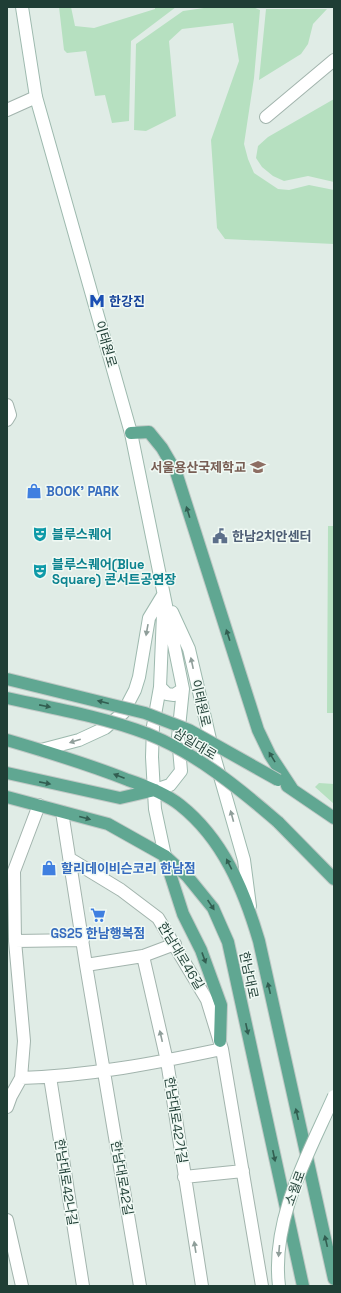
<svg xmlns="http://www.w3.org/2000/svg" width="341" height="1293" font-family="'Space Grotesk','Noto Sans KR',sans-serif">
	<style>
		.green { fill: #b6e0c0 }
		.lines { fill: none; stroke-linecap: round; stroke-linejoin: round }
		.minor-casing { stroke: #a2b4ad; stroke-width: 14 }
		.secondary-casing { stroke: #9db9ae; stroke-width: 14 }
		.primary-casing { stroke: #c0c9c6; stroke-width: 14 }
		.minor { stroke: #fff; stroke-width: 12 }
		.secondary { stroke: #fff; stroke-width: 12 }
		.primary { stroke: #60a792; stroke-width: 12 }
		.secondary-bridge-casing { stroke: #9db9ae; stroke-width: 14; stroke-linecap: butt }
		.primary-bridge-casing { stroke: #c0c9c6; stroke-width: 14; stroke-linecap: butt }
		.secondary-bridge { stroke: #fff; stroke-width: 12 }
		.primary-bridge { stroke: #60a792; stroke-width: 12 }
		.oneway { fill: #325e51 }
		.oneway2 { fill: #8f9e9a }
		.labels { text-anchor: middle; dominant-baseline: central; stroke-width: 3; stroke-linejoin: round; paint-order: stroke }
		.transit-label { font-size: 13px; font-weight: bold; fill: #164399; stroke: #f0f9f4; text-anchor: start }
		.street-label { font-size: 13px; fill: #1f3e35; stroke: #f0f9f4 }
		.education-label { font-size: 13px; font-weight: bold; fill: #785e54; stroke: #f0f9f4; text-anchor: end }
		.shop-label { font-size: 13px; font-weight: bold; fill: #366cbe; stroke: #f0f9f4; text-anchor: start }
		.culture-label { font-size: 13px; font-weight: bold; fill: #0d838f; stroke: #f0f9f4; text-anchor: start }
		.service-label { font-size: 13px; font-weight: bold; fill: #4e5e75; stroke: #f0f9f4; text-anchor: start }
	</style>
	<rect width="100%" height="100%" fill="#e0ece6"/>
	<!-- green -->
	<path class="green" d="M 59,7 L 71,7 L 75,26 L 94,28 L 155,9 L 155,7 L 176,7 L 131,41 L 129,121 L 112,123 L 105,95 L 95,96 L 86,51 L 67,53 L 64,50 Z
		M 211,7 L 253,7 L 260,10 L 254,78 L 244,144 L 248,159 L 254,173 L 278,189 L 289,190 L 309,185 L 334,190 L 334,244 L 225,239 L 217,228 L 211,140 L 239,61 L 233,23 L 182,29 L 169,41 L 176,116 L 146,131 L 134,130 L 136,44 L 183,11 Z
		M 266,9 L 327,9 L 313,24 L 308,44 L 301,54 L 259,80 Z
		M 334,99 L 334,182 L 308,176 L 284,181 L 273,176 L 262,167 L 256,158 L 258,146 L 268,137 Z
		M 328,526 L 334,526 L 334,713 L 327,713 Z
		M 319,783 L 334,784 L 334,804 L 315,787 Z"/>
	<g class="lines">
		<!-- minor casing -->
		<g class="minor-casing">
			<path id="minor" d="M 7,110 L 36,97
				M 266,117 L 334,60
				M 7,405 L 10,415 L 7,420
				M 62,812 L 86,965 L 140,1286
				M 70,859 L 121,890 L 158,918 L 207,1000 L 222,1049 L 262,1286
				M 15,941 L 83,940
				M 143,956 L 167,1061 L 202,1286
				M 86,965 L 143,956 L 175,944
				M 50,1077 L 83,1286
				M 21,1078 C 89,1076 156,1063 222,1049
				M 7,1107 L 11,1096 L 21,1078 L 24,1041 L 15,941 L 14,871 L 39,805
				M 184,1177 L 243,1171
				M 7,1220 L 22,1286"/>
		</g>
		<!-- secondary casing -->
		<g class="secondary-casing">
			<path id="secondary" d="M 22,7 L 36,97 L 131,433 L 183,689 L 178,737 L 181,771 L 170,785 L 155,790
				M 172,612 L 189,649 L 213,752 L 244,860 L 250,906
				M 163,614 L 160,687 L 153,726 L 152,757 L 155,809 L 165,856
				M 160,687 L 167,694 L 174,695 L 183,689
				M 41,750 L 79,740 L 105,728 L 123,713 L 135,690 L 139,677 L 149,618 L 163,595"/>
		</g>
		<!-- primary casing -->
		<g class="primary-casing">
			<path id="primary" d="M 131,433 L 149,432 L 162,448 L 176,472 L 258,730 L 270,755 L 293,790
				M 7,740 C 48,752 88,764 128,780 C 146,786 165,793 180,805 C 223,839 244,890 259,941 L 334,1279
				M 7,773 L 120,798 L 155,790
				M 287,786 L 334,818
				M 7,797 L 108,824 L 165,856 L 187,876 L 213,908 L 228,942 L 303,1286
				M 278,822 L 334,879
				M 165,858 L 183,914 L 201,950 L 221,1005 L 220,1041"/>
		</g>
		<!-- minor -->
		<use href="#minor" class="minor"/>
		<!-- secondary -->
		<use href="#secondary" class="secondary"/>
		<!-- primary -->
		<use href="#primary" class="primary"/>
		<!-- secondary-bridge casing -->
		<g class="secondary-bridge-casing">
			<path id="secondary-bridge" d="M 279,1286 C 271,1219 308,1155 334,1096"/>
		</g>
		<!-- primary-bridge casing -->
		<g class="primary-bridge-casing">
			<path id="primary-bridge" d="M 7,679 L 145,713 L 189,730 L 278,780
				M 7,698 C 53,708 104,717 148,734 C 196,753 240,789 278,822"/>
		</g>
		<!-- secondary-bridge -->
		<use href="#secondary-bridge" class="secondary-bridge"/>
		<!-- primary-bridge -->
		<use href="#primary-bridge" class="primary-bridge"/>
	</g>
	<!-- one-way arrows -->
	<defs><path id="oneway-solid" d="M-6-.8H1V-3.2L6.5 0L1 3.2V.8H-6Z"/></defs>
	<g class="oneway">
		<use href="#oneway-solid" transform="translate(188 512) rotate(-107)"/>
		<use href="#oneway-solid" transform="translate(228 635) rotate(-108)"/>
		<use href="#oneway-solid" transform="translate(103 702) rotate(-166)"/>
		<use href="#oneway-solid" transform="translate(45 706) rotate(11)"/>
		<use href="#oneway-solid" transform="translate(272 757) rotate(-121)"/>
		<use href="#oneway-solid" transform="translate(119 776) rotate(-159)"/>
		<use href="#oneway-solid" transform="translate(45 783) rotate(11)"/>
		<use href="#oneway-solid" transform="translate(85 818) rotate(15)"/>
		<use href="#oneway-solid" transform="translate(229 864) rotate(-117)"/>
		<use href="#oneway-solid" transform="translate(211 905) rotate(56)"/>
		<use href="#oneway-solid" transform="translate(204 958) rotate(70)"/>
		<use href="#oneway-solid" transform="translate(269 988) rotate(-103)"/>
		<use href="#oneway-solid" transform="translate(247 1029) rotate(78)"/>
		<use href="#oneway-solid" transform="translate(297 1114) rotate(-103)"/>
		<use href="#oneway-solid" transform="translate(274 1156) rotate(78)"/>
		<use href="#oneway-solid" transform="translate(326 1241) rotate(-103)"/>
	</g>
	<g class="oneway2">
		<use href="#oneway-solid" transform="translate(147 630) rotate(100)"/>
		<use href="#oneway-solid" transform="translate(192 663) rotate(-102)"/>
		<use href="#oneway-solid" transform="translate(75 741) rotate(163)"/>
		<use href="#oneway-solid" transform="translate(232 816) rotate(-105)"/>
		<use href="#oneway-solid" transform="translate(161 1036) rotate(-103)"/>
		<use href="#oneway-solid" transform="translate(195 1247) rotate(-99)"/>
		<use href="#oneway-solid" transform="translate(279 1251) rotate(95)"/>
	</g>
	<!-- icons -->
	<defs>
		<g id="metro-bare" transform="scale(1.2)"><path d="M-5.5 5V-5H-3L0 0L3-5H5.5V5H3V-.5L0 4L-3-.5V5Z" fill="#1a4fb4" stroke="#f0f9f4" stroke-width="2.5" paint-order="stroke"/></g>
		<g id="school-bare" transform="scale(1.2)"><path d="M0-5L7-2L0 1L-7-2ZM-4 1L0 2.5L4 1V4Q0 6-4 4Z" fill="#8d6e63" stroke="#f0f9f4" stroke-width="2.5" paint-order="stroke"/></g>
		<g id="shop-bare" transform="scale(1.2)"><path d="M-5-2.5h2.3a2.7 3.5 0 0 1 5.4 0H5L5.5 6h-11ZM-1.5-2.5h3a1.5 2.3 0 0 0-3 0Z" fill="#3f7fe0" stroke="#f0f9f4" stroke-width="2.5" paint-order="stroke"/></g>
		<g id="theatre-bare" transform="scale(1.2)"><path d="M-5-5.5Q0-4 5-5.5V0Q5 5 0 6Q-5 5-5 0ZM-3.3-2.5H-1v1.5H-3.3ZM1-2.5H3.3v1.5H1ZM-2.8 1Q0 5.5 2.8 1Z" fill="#0f9aa8" stroke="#f0f9f4" stroke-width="2.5" paint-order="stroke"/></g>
		<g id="civic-bare" transform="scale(1.2)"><path d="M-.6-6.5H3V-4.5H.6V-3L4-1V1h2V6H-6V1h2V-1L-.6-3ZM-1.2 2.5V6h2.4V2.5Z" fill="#5c6f8a" stroke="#f0f9f4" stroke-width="2.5" paint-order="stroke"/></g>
		<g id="supermarket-bare" transform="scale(1.2)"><path d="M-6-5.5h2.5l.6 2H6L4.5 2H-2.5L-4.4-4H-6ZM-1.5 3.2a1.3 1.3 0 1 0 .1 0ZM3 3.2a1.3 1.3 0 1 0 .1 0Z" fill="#3f7fe0" stroke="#f0f9f4" stroke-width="2.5" paint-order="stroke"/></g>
	</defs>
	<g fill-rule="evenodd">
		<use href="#metro-bare" x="97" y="301"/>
		<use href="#school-bare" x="258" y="467"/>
		<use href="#shop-bare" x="34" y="491"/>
		<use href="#theatre-bare" x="40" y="534"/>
		<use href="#civic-bare" x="220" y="536"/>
		<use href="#theatre-bare" x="40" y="571"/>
		<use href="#shop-bare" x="49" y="868"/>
		<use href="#supermarket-bare" x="98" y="915"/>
	</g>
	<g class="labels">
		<!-- transit labels -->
		<g class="transit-label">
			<text x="109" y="301">한강진</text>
		</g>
		<!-- street labels -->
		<g class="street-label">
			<text transform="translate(106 344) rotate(74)">이태원로</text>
			<text transform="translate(201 703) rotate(77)">이태원로</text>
			<text transform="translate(195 744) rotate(31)">삼일대로</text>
			<text transform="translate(181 956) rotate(59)">한남대로46길</text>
			<text transform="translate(249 975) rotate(78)">한남대로</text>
			<text transform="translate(176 1120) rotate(81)">한남대로42가길</text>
			<text transform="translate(122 1178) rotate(80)">한남대로42길</text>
			<text transform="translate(66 1182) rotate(81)">한남대로42나길</text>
			<text transform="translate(295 1188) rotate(-70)">소월로</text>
		</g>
		<!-- education labels -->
		<g class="education-label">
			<text x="246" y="467">서울용산국제학교</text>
		</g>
		<!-- shop labels -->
		<g class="shop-label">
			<text x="46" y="491">BOOK’ PARK</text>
			<text x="61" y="868">할리데이비슨코리 한남점</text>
			<text x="98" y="933" text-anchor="middle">GS25 한남행복점</text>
		</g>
		<!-- culture labels -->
		<g class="culture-label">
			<text x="52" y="534">블루스퀘어</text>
			<text x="52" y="564">블루스퀘어(Blue<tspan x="52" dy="15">Square) 콘서트공연장</tspan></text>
		</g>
		<!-- service labels -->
		<g class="service-label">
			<text x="232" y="536">한남2치안센터</text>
		</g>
	</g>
	<!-- border -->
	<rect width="341" height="1293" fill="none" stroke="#1f3e35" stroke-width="16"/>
</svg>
